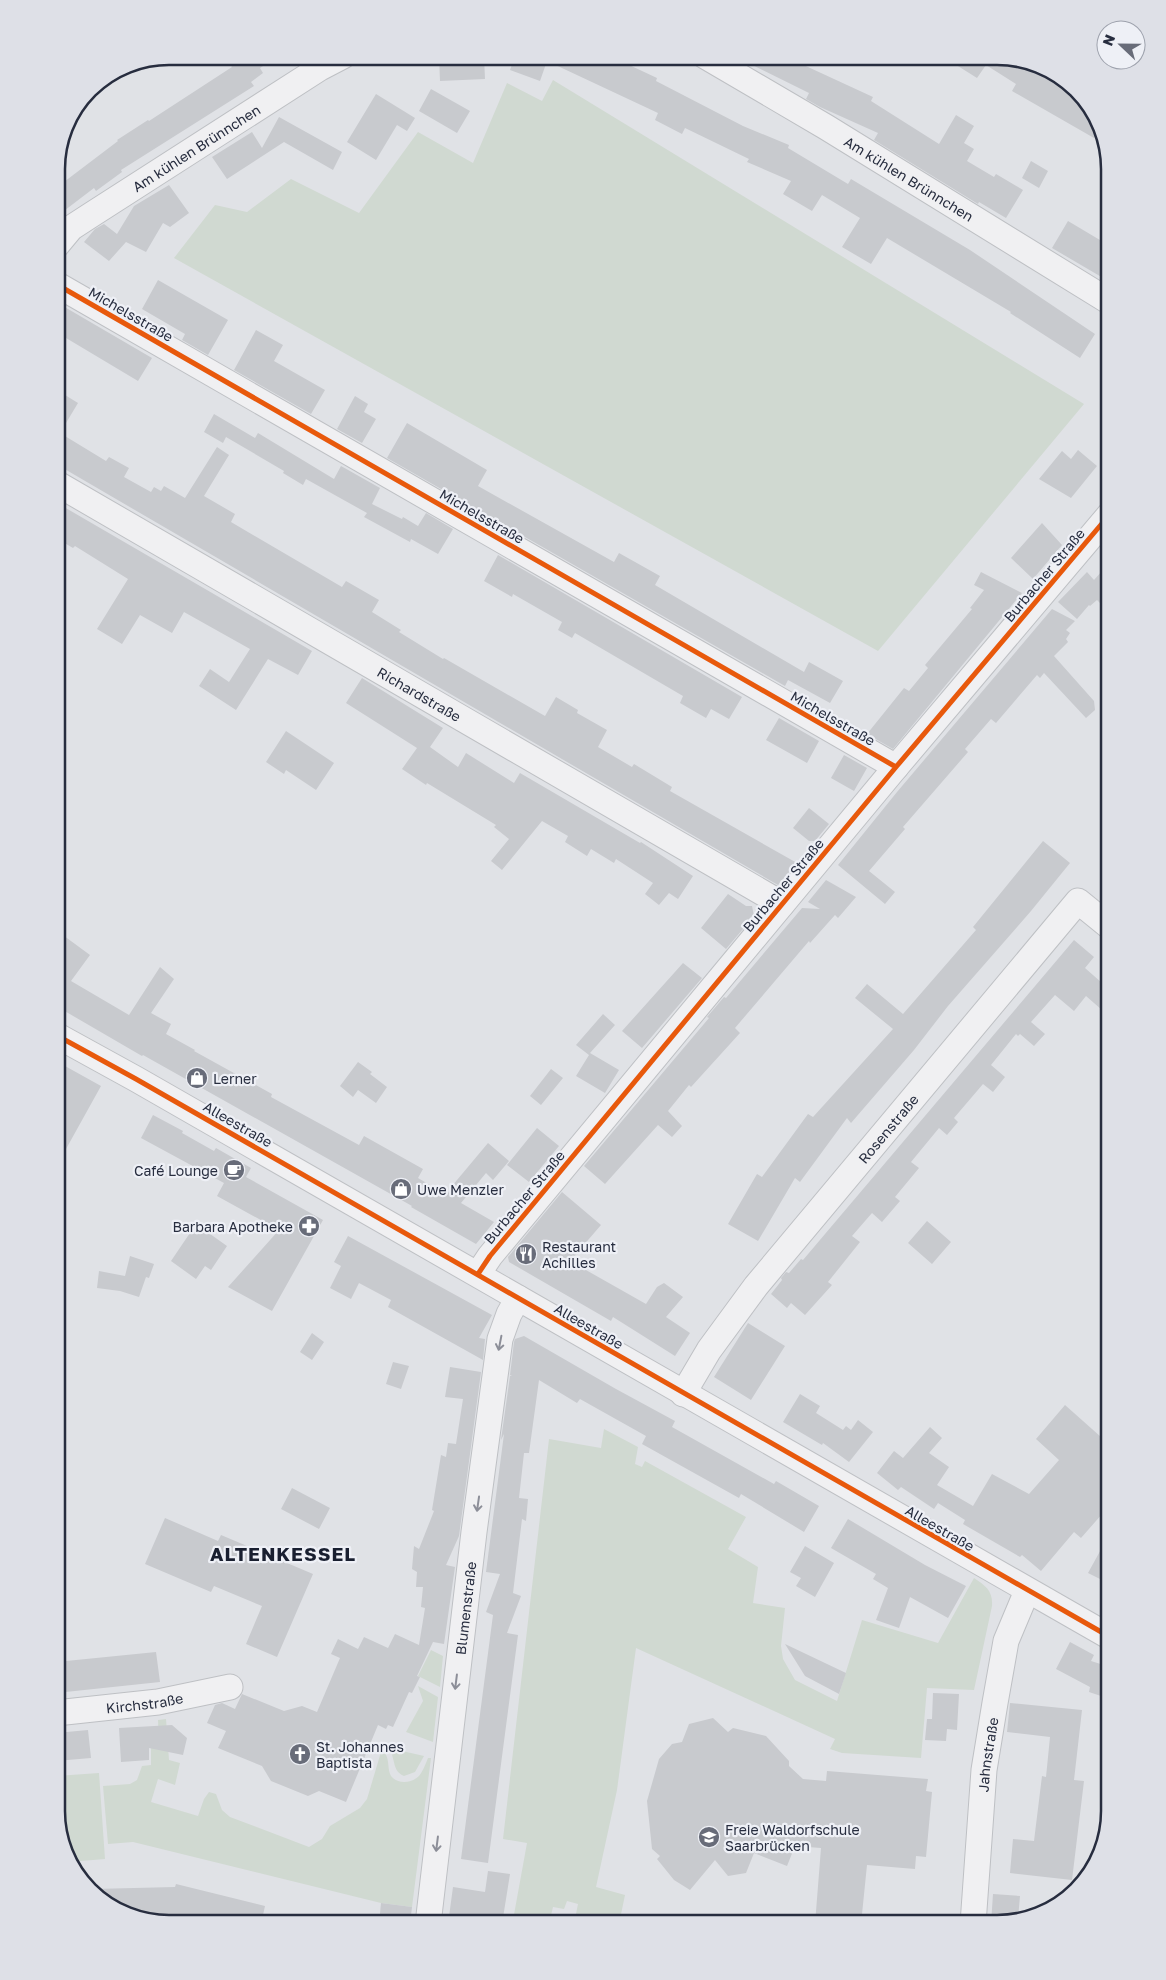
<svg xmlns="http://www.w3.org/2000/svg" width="1166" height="1980" font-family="'Golos Text',sans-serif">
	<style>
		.green { fill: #d0d9d1 }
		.building { fill: #c8cace }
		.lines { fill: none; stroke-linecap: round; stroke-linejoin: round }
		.minor-casing { stroke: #bec0c4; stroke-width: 27 }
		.minor { stroke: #f0f0f2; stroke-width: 25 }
		.cycleway-casing { stroke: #eef0f6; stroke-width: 8 }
		.cycleway { stroke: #e8590c; stroke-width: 5 }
		.oneway { stroke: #8c8e98 }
		.labels { text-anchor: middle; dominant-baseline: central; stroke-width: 4.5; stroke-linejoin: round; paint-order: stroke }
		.street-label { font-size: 14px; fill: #272d3f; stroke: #eef0f6 }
		.poi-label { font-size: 14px; fill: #272d3f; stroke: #eef0f6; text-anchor: start }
		.district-label { font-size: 19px; font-weight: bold; letter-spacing: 1px; fill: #191f30; stroke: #eef0f6 }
		.rim { fill: none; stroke: #272d3f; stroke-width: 2.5 }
	</style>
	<rect width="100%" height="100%" fill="#e0e2e6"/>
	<!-- green -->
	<path class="green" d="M 553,80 L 1084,404 L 878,651 L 174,258 L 215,205 L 247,212 L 291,179 L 359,213 L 418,132 L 473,163 L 507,83 L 542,101 Z
		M 604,1429 L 638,1447 L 635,1464 L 642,1467 L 645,1461 L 746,1517 L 728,1549 L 758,1567 L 753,1603 L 785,1608 L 781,1646 L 783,1659 L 795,1680 L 837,1701 L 862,1620 L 938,1643 L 974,1578 C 986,1586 993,1591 992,1606 L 974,1690 L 927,1688 L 921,1758 L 842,1753 L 830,1749 L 835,1739 L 636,1648 L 617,1790 L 596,1887 L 625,1895 L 619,1924 L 596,1924 L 596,1919 L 576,1914 L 578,1904 L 567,1901 L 564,1909 L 553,1907 L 549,1924 L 532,1924 L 513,1920 L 527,1843 L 503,1839 L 549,1439 L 601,1448 Z
		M 431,1650 L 443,1656 L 440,1687 L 418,1676 Z
		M 418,1686 L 438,1697 L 433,1742 L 406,1732 L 423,1701 Z
		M 166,1719 L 169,1760 L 180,1763 L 175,1785 L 158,1779 L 151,1802 L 198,1816 L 204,1799 L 209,1792 L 216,1794 L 222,1810 L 230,1817 L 309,1847 L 322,1839 L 330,1826 L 360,1808 L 367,1799 L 381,1752 L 385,1753 C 390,1761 387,1769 391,1776 C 398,1785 412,1783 419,1776 C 423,1771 426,1763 428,1758 L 431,1758 L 412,1907 L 381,1903 L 133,1842 L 108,1844 L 103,1786 L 130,1784 L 137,1780 L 142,1766 L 151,1765 L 151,1748 L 159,1747 L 158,1720 Z
		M 389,1748 L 424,1756 L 415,1772 L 404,1776 C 392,1771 396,1760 389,1748 Z
		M 99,1773 L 105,1859 L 69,1862 L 56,1811 L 56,1776 Z"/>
	<!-- building -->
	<path class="building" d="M 224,56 L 278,56 L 260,68 L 263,73 L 251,82 L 254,86 L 121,170 L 122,172 L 96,191 L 94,188 L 56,217 L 56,188 L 118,141 L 117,140 L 148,120 L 149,121 L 232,67 Z
		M 439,56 L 484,56 L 485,79 L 440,81 Z
		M 515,56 L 610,56 L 657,78 L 656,81 L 743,126 L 789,145 L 788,148 L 848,184 L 851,179 L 970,250 L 1095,334 L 1080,358 L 1010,313 L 1011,312 L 887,238 L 871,264 L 842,247 L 860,218 L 822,195 L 812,211 L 783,194 L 791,181 L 747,162 L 749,159 L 685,128 L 682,134 L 655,120 L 658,113 L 547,61 L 540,81 L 510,70 Z
		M 734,56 L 798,56 L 795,61 L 873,97 L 871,101 L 939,144 L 956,115 L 974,126 L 964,143 L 974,149 L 967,161 L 994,177 L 996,174 L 1023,190 L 1006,218 L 979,202 L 978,204 L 874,140 L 878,133 L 820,107 L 806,99 L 809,93 Z
		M 942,56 L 1005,57 L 1060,75 L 1098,119 L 1100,128 L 1094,138 L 1012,91 L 1016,84 L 986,65 L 977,78 Z
		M 431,89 L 470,111 L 457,133 L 419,111 Z
		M 376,94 L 415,118 L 407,131 L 397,125 L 376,160 L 347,142 Z
		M 279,117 L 342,152 L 333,170 L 284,142 L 227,179 L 212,157 L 252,132 L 262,148 Z
		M 1031,161 L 1048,171 L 1039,188 L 1022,178 Z
		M 169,185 L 189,213 L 170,227 L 163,223 L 146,252 L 126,242 L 109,261 L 84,242 L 95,229 L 104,224 L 117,234 L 134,206 Z
		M 1068,221 L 1110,246 L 1110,282 L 1052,248 Z
		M 158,280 L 228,320 L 208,355 L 182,340 L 185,334 L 142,309 Z
		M 56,302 L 152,358 L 138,381 L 56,332 Z
		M 256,330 L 283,345 L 274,361 L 325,390 L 311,414 L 234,370 Z
		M 65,395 L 78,403 L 60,433 L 106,461 L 109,457 L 129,468 L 124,477 L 151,492 L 154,487 L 161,491 L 164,486 L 185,498 L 217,447 L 229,455 L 204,496 L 235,514 L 231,522 L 342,587 L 346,581 L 379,600 L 372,612 L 401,630 L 399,632 L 443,659 L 444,658 L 545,716 L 556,697 L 578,710 L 577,713 L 607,730 L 598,747 L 632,767 L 634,764 L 672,787 L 670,791 L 797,863 L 778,885 L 56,464 L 56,408 Z
		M 355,396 L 368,404 L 364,412 L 376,419 L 362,443 L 337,429 Z
		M 214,414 L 255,438 L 258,433 L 334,479 L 341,466 L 380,488 L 372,504 L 402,519 L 403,517 L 418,526 L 426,513 L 453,529 L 438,554 L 411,539 L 410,542 L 364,517 L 367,513 L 306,479 L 303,485 L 283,473 L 284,471 L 226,437 L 223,443 L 204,432 Z
		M 407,423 L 487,470 L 478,486 L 614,562 L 619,553 L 660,576 L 655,585 L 804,672 L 809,662 L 843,681 L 830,703 L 788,680 L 785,686 L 387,458 Z
		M 1078,450 L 1097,466 L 1071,498 L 1039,479 L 1062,451 L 1071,459 Z
		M 64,507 L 312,651 L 298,675 L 268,659 L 236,710 L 199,686 L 210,669 L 229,682 L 250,649 L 184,612 L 172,633 L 140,615 L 122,644 L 97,629 L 128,579 L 75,546 L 73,548 L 56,538 L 56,520 Z
		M 1042,523 L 1062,545 L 1033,579 L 1011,558 Z
		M 498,555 L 742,697 L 729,719 L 711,709 L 706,718 L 680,703 L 683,696 L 575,633 L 572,638 L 558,630 L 562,622 L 513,594 L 512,597 L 484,581 Z
		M 1110,562 L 1110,598 L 1102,605 L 1097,600 L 1090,606 L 1089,605 L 1077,619 L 1058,602 L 1087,572 L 1094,580 Z
		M 981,572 L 1022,593 L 893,749 L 867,734 L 904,688 L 909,691 L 928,668 L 925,665 L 972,609 L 970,608 L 984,590 L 974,585 Z
		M 1052,609 L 1075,621 L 1066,630 L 1070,633 L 1066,639 L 1068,642 L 1054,656 L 1094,701 L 1095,710 L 1086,718 L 1044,673 L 1040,678 L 1037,675 L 996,723 L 991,719 L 965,749 L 968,752 L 903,827 L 905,829 L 869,871 L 895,892 L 885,904 L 838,865 L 897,792 Z
		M 362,678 L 443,728 L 430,747 L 458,767 L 466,753 L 514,783 L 520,773 L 640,843 L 641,842 L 693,876 L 678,899 L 669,893 L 659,905 L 645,894 L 653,883 L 616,859 L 614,863 L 591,849 L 587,856 L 565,842 L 568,836 L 542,821 L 502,870 L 491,861 L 509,839 L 494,827 L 496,825 L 427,783 L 426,785 L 402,769 L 417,748 L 346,703 Z
		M 779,718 L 819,741 L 807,763 L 766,740 Z
		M 286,731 L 334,763 L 316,790 L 286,770 L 284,774 L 266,762 Z
		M 844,755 L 867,768 L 854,791 L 831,778 Z
		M 809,808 L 829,824 L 815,841 L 809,841 L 793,828 Z
		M 1043,841 L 1070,863 L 1031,911 L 948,1006 L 914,1050 L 851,1123 L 847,1118 L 800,1182 L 795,1178 L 758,1241 L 728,1224 L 757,1174 L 762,1177 L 808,1114 L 813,1117 L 893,1029 L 855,998 L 867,984 L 903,1014 L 976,930 L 973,927 Z
		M 826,880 L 856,897 L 838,918 L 835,915 L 810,943 L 809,941 L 735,1028 L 740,1033 L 691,1087 L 689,1085 L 668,1111 L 682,1126 L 672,1137 L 658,1125 L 605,1184 L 584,1166 L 709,1018 L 707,1017 L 724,997 L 726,998 L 802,908 L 820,909 L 808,902 Z
		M 728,894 L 746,906 L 752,906 L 754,916 L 726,949 L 701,928 Z
		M 56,930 L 90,955 L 71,981 L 129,1015 L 160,967 L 174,979 L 151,1013 L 171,1024 L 166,1034 L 195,1050 L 194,1051 L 272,1094 L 271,1097 L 359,1145 L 364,1136 L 423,1169 L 418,1178 L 447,1195 L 452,1186 L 488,1143 L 509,1161 L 493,1180 L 486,1173 L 461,1203 L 494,1222 L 476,1244 L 411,1207 L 412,1206 L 143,1055 L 142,1056 L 56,1006 Z
		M 1074,940 L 1094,957 L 1085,968 L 1110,990 L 1110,1017 L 1086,996 L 1074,1011 L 1055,995 L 1031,1022 L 1045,1034 L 1034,1046 L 1020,1034 L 1018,1036 L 1016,1034 L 991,1065 L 1005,1077 L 993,1092 L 983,1084 L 954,1118 L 958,1122 L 947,1135 L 939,1128 L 911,1162 L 919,1168 L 895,1197 L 900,1201 L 882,1222 L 872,1213 L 852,1236 L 860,1242 L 828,1282 L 832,1285 L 805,1315 L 791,1303 L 787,1308 L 771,1294 L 782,1280 L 781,1278 L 786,1272 L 789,1273 L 801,1259 L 803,1260 Z
		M 683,963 L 702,978 L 642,1048 L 622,1031 Z
		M 603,1014 L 615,1025 L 590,1053 L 619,1070 L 605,1093 L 576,1076 L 589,1055 L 576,1045 Z
		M 56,1061 L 101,1086 L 56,1167 Z
		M 358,1062 L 372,1072 L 370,1074 L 387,1087 L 376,1103 L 358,1090 L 353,1097 L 340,1086 Z
		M 551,1069 L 563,1078 L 541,1105 L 530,1096 Z
		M 153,1115 L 183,1131 L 182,1133 L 214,1151 L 216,1148 L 251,1168 L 246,1177 L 323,1220 L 272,1311 L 228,1287 L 279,1230 L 217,1196 L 224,1183 L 141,1138 Z
		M 537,1128 L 559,1146 L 529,1182 L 507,1165 Z
		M 562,1192 L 601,1225 L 570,1261 L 646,1304 L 657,1287 L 664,1283 L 683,1297 L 666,1317 L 690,1333 L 675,1356 L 613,1317 L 611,1321 L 509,1262 L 508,1257 Z
		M 927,1221 L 951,1242 L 932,1264 L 908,1243 Z
		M 196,1224 L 227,1246 L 211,1270 L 205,1266 L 196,1279 L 171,1261 Z
		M 348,1236 L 492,1315 L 479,1338 L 485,1339 L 483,1360 L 388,1307 L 391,1300 L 359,1283 L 351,1299 L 330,1288 L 341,1266 L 334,1262 Z
		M 130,1256 L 154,1264 L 149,1278 L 146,1277 L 139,1297 L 120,1291 L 97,1288 L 99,1271 L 125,1276 Z
		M 748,1323 L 785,1346 L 751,1400 L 714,1377 Z
		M 312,1333 L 324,1342 L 312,1360 L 300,1352 Z
		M 524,1336 L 616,1389 L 675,1421 L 672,1427 L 774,1484 L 776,1481 L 819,1506 L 804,1532 L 741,1494 L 739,1498 L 642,1444 L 646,1436 L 580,1399 L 577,1403 L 539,1380 L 529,1453 L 524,1453 L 519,1498 L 528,1499 L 526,1521 L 522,1519 L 513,1593 L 521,1596 L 507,1633 L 518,1635 L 488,1863 L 461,1859 L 493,1615 L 486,1612 L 500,1574 L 486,1572 L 504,1434 L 501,1440 L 510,1376 L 512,1376 L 510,1375 L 514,1342 L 515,1339 Z
		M 393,1362 L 409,1366 L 401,1389 L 386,1384 Z
		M 450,1367 L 481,1372 L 459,1536 L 446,1565 L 455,1567 L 444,1644 L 433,1642 L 417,1676 L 420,1677 L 412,1693 L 409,1692 L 393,1727 L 388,1725 L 386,1729 L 378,1725 L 346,1802 L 319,1791 L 308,1796 L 271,1781 L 262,1766 L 218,1748 L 226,1731 L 207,1723 L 215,1705 L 222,1703 L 235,1709 L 242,1694 L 284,1711 L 302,1706 L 317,1712 L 340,1658 L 331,1654 L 338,1639 L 358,1649 L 364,1637 L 388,1648 L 395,1634 L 419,1645 L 425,1608 L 421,1607 L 423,1587 L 416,1587 L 417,1572 L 412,1569 L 414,1546 L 419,1549 L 434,1511 L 432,1510 L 441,1455 L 446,1457 L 448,1443 L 456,1444 L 463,1399 L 445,1397 Z
		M 800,1394 L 820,1406 L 816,1413 L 843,1430 L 846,1426 L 851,1430 L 858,1420 L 873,1432 L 849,1462 L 823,1443 L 822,1445 L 783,1422 Z
		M 1065,1405 L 1110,1445 L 1110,1505 L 1081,1538 L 1074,1532 L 1041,1571 L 1022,1555 L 1020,1557 L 963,1524 L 965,1520 L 938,1503 L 934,1509 L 901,1487 L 898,1490 L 877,1473 L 894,1451 L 903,1458 L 930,1427 L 942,1438 L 929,1453 L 949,1467 L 937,1485 L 973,1506 L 992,1474 L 1029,1494 L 1059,1460 L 1036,1439 Z
		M 292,1488 L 330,1508 L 319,1529 L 281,1509 Z
		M 165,1518 L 218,1541 L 221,1535 L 313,1574 L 277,1657 L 246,1644 L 262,1606 L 214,1586 L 211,1592 L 145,1564 Z
		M 848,1519 L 925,1565 L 966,1586 L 948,1618 L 910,1597 L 899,1628 L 876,1620 L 888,1588 L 873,1579 L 876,1574 L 831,1548 Z
		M 1110,1533 L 1110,1584 L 1088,1573 Z
		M 805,1546 L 834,1563 L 815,1597 L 796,1586 L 801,1578 L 790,1572 Z
		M 1070,1642 L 1094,1655 L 1091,1661 L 1110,1667 L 1110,1699 L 1089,1692 L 1090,1687 L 1056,1669 Z
		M 785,1644 L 846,1673 L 839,1694 L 805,1676 Z
		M 156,1652 L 160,1682 L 56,1693 L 56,1662 Z
		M 933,1693 L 959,1694 L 957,1730 L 947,1729 L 946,1741 L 925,1740 L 927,1719 L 932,1719 Z
		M 1010,1703 L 1082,1710 L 1074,1780 L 1084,1781 L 1072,1880 L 1010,1873 L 1013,1839 L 1034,1841 L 1042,1776 L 1046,1777 L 1050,1737 L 1007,1732 Z
		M 713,1718 L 728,1732 L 733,1728 L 766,1736 L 789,1761 L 789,1766 L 803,1779 L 826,1781 L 827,1771 L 928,1779 L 926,1791 L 932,1792 L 926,1857 L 916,1856 L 915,1869 L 867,1865 L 861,1924 L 815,1924 L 821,1848 L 795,1846 L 787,1866 L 754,1853 L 746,1873 L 728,1876 L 715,1860 L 690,1890 L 674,1880 L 657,1859 L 660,1856 L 652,1849 L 647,1801 L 659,1759 L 672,1744 L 682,1742 L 689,1724 Z
		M 172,1725 L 187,1738 L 183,1755 L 149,1748 L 149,1760 L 121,1762 L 119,1728 Z
		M 88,1730 L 91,1758 L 56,1761 L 56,1733 Z
		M 488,1871 L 510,1874 L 502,1924 L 448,1924 L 453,1887 L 485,1892 Z
		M 176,1884 L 265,1906 L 261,1924 L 188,1924 L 160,1916 L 142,1917 L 106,1905 L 93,1889 L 175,1887 Z
		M 993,1894 L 1020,1896 L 1018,1919 L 991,1924 Z
		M 381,1903 L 412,1907 L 410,1924 L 379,1924 Z"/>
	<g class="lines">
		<!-- minor casing -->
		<g class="minor-casing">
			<g id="minor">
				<path id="s1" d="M 705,56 L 826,127 L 1110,302"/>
				<path id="s2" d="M 56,246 L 71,228 L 91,215 L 320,68 L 343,56"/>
				<path d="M 56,284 L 896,767"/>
				<path id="s3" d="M 56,483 L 782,904"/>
				<path d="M 56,1035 L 136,1079 L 1110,1637"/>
				<path d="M 478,1274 L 490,1256 L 896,767 L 1110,514"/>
				<path id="s4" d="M 683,1394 L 709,1350 L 756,1286 L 1078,901 L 1110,927"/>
				<path id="s5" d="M 56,1713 L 158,1702 L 230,1687"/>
				<path id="s6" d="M 428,1924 L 474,1532 L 500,1339 L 509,1314 L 518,1298"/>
				<path id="s7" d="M 973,1924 L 984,1770 L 995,1703 L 1006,1641 L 1027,1591"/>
			</g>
		</g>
		<!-- minor -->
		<use href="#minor" class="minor"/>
		<!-- cycleway casing -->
		<g class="cycleway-casing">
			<path id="cycleway" d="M 56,284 L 896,767
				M 56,1035 L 136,1079 L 1110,1637
				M 478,1274 L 490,1256 L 896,767 L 1110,514"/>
		</g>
		<!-- cycleway -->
		<use href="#cycleway" class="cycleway"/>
	</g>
	<!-- one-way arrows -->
	<defs><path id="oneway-shaft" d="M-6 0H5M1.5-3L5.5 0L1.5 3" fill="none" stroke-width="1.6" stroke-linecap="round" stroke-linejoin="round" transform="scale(1.25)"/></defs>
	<g class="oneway">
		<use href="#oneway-shaft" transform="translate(500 1343) rotate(101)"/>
		<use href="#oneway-shaft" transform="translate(478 1504) rotate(98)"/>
		<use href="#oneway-shaft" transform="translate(456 1682) rotate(97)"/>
		<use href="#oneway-shaft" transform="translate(437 1844) rotate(97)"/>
	</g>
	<!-- icons -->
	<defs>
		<g id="shop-disc" transform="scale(1.125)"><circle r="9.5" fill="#686c79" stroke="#eef0f6"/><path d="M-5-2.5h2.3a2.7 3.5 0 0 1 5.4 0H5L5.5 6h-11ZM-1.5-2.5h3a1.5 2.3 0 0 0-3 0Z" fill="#fff"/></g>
		<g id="cafe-disc" transform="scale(1.125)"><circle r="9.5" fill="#686c79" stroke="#eef0f6"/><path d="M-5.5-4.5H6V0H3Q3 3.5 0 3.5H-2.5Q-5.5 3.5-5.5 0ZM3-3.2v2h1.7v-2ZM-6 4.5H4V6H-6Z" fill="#fff"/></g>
		<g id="pharmacy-disc" transform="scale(1.125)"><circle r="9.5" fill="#686c79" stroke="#eef0f6"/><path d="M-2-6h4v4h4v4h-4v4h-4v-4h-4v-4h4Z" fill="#fff"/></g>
		<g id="restaurant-disc" transform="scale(1.125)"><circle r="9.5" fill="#686c79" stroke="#eef0f6"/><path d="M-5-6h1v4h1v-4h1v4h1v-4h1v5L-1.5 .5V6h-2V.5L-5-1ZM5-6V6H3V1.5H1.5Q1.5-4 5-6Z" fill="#fff"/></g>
		<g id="church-disc" transform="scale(1.125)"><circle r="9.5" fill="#686c79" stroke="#eef0f6"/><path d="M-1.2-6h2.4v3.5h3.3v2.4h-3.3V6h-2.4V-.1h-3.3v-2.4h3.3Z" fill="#fff"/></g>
		<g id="school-disc" transform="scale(1.125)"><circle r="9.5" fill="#686c79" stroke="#eef0f6"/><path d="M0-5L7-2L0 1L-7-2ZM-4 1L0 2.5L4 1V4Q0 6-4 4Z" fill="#fff"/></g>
	</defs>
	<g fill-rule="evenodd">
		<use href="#shop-disc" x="197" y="1078"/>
		<use href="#cafe-disc" x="234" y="1170"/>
		<use href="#shop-disc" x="401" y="1189"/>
		<use href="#pharmacy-disc" x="309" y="1226"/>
		<use href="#restaurant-disc" x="526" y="1254"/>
		<use href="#church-disc" x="300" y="1754"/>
		<use href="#school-disc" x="709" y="1837"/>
	</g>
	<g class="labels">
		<!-- street labels -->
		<g class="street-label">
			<text stroke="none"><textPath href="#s2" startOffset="172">Am kühlen Brünnchen</textPath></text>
			<text stroke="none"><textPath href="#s1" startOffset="238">Am kühlen Brünnchen</textPath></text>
			<text transform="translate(131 314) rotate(30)">Michelsstraße</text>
			<text transform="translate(482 516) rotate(30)">Michelsstraße</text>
			<text transform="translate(1044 575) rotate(-50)">Burbacher Straße</text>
			<text stroke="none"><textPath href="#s3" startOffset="420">Richardstraße</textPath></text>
			<text transform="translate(833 718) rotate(30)">Michelsstraße</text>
			<text transform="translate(783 885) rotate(-50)">Burbacher Straße</text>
			<text transform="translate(238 1124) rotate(30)">Alleestraße</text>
			<text stroke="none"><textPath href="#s4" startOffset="336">Rosenstraße</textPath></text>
			<text transform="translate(524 1197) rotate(-50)">Burbacher Straße</text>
			<text transform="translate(589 1326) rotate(30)">Alleestraße</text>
			<text transform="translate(940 1528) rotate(30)">Alleestraße</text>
			<text stroke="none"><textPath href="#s6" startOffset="318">Blumenstraße</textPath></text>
			<text stroke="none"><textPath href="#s5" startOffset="89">Kirchstraße</textPath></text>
			<text stroke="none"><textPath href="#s7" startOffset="170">Jahnstraße</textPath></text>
		</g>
		<!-- poi labels -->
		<g class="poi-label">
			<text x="213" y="1078">Lerner</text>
			<text x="218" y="1170" text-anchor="end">Café Lounge</text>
			<text x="417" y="1189">Uwe Menzler</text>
			<text x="293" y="1226" text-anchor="end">Barbara Apotheke</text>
			<text x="542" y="1246">Restaurant<tspan x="542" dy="16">Achilles</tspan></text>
			<text x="316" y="1746">St. Johannes<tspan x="316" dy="16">Baptista</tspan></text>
			<text x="725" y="1829">Freie Waldorfschule<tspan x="725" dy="16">Saarbrücken</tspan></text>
		</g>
		<!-- district labels -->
		<g class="district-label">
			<text x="283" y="1553">ALTENKESSEL</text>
		</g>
	</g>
	<!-- crop -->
	<path d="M0 0H1166V1980H0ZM169 65H997A104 104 0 0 1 1101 169V1811A104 104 0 0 1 997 1915H169A104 104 0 0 1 65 1811V169A104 104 0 0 1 169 65Z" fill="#dee0e7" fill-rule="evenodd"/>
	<path class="rim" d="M169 65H997A104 104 0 0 1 1101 169V1811A104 104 0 0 1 997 1915H169A104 104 0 0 1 65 1811V169A104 104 0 0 1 169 65Z"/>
	<!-- north arrow -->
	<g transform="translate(1121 45) rotate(292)"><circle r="24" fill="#eef0f6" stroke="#9ea2ad"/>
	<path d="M0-4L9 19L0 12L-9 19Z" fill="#686c79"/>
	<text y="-8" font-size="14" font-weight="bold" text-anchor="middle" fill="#272d3f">N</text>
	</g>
</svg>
